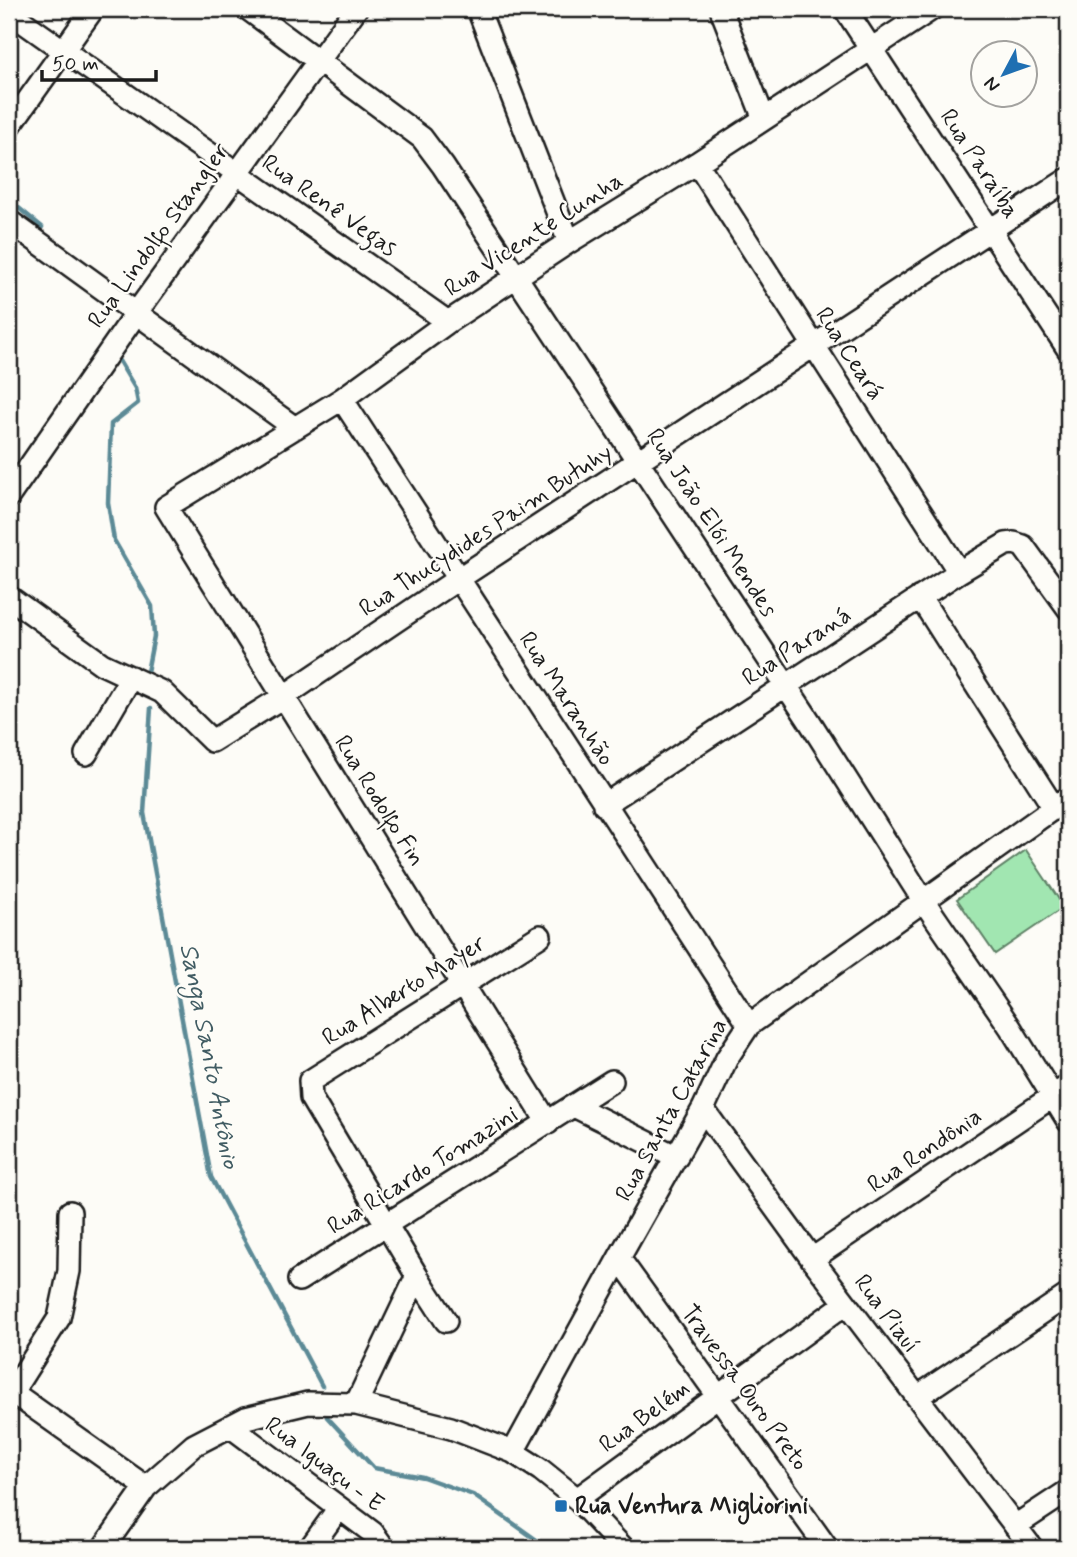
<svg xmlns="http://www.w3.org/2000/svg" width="1077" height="1557" font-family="Mynerve,sans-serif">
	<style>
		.green { fill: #a1e6b1; stroke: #5e8166; stroke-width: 2 }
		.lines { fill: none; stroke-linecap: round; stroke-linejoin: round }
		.stream { stroke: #5c8a96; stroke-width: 4.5 }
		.minor-casing { stroke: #1c1c1c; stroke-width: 26 }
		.minor { stroke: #fdfcf7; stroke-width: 21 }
		.poi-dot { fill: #1f6fb2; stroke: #fdfcf7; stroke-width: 2.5 }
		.labels { text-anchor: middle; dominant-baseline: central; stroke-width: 5; stroke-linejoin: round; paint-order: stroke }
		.street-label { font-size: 24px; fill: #1c1c1c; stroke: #fdfcf7 }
		.poi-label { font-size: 24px; font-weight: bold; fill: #1c1c1c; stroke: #fdfcf7; text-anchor: start }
		.water-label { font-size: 26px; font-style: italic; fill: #415c63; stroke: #fdfcf7 }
	</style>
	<rect width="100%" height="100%" fill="#fdfcf7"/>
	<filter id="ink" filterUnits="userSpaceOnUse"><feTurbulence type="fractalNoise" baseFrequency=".0143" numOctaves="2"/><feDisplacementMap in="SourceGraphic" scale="14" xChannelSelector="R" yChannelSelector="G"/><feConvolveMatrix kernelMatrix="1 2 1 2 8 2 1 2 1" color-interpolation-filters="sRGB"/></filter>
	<g filter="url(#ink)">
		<!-- green -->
		<path class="green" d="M 1026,850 L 1064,907 L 995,954 L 957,899 Z"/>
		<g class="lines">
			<!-- stream -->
			<path class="stream" d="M 9,200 L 42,227
				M 119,361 L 135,388 L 138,403 L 111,424 L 108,503 L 114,540 L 152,606 L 154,636 L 147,672
				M 151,708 L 144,813 L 211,1177 L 322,1386
				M 327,1417 L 374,1468 L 423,1477 L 473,1495 L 548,1548"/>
			<!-- minor casing -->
			<g class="minor-casing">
				<path id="minor" d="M 248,9 L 422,138 L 443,166 L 808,719 L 923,900 L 1010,1027 L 1068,1121
					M 478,9 L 569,242
					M 845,9 L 1068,349
					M 9,12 L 448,322
					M 722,12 L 764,119
					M 9,127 L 93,9
					M 697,163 L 959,572
					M 9,221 L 295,428
					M 342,399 L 749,1025
					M 9,496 L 137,312 L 356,9
					M 9,597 L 102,664 L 162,692 L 212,741 L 283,697 L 458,579 L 1068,179
					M 920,597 L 1054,808
					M 86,754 L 131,677
					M 604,805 L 959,572 L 1006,544 L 1014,543 L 1023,546 L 1068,608
					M 574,1106 L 677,1157
					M 703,1109 L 812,1259 L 1032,1548
					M 548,1123 L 166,507 L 342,399 L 448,322 L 569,242 L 697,163 L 932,9
					M 619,1258 L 827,1548
					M 812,1259 L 1068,1086
					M 299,1280 L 612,1081
					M 446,1321 L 417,1276 L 311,1098 L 310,1081 L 540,936
					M 9,1390 L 146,1487
					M 9,1397 L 59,1318 L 69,1271 L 70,1212
					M 917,1397 L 1068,1295
					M 356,1404 L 417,1276
					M 230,1426 L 373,1533 L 384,1548
					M 513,1452 L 619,1258 L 703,1109 L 727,1058 L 749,1025 L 1068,798
					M 577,1499 L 845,1304
					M 1015,1526 L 1068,1491
					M 103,1548 L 146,1487 L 194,1445 L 246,1418 L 308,1403 L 356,1404 L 451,1428 L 513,1452 L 541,1470 L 577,1499 L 623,1548
					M 310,1548 L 339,1508"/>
			</g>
			<!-- minor -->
			<use href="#minor" class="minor"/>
		</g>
	</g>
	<!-- markers -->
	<rect class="poi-dot" x="554" y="1499" width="14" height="14" rx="3.5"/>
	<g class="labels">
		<!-- street labels -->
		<g class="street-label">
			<text transform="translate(979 164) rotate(57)">Rua Paraíba</text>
			<text transform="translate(329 206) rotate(35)">Rua Renê Vegas</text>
			<text transform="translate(534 235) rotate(-33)">Rua Vicente Cunha</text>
			<text transform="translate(159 236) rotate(-54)">Rua Lindolfo Stangler</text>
			<text transform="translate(849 354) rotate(57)">Rua Ceará</text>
			<text transform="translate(711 523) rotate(57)">Rua João Elói Mendes</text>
			<text transform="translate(486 531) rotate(-33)">Rua Thucydides Paim Butuhy</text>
			<text transform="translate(797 647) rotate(-33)">Rua Paraná</text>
			<text transform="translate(566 699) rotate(57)">Rua Maranhão</text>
			<text transform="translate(379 801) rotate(58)">Rua Rodolfo Fin</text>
			<text transform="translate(404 991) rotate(-32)">Rua Alberto Mayer</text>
			<text transform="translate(672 1110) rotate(-61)">Rua Santa Catarina</text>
			<text transform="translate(925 1151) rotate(-34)">Rua Rondônia</text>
			<text transform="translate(423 1171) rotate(-32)">Rua Ricardo Tomazini</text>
			<text transform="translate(886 1314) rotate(53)">Rua Piauí</text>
			<text transform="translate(744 1388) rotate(54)">Travessa Ouro Preto</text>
			<text transform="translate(645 1417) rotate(-36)">Rua Belém</text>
			<text transform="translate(324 1465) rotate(37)">Rua Iguaçu - E</text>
		</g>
		<!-- poi labels -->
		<g class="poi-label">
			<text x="575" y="1506">Rua Ventura Migliorini</text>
		</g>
		<!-- water labels -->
		<g class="water-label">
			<text transform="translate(209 1056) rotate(79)">Sanga Santo Antônio</text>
		</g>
	</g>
	<!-- margin -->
	<rect width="1077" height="1557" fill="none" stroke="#fdfcf7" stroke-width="35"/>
	<rect x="18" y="18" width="1042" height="1522" fill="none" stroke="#1c1c1c" stroke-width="2.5" filter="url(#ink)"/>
	<!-- north arrow -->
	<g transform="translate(1004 74) rotate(229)"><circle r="33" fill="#fdfcf7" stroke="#a3a29f" stroke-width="2"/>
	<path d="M0-5L12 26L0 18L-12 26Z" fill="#1f6fb2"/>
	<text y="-10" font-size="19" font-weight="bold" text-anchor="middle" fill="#1c1c1c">N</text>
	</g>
	<!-- scale -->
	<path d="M42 70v10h114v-10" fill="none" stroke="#1c1c1c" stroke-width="3.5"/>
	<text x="52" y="70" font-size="21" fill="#1c1c1c" stroke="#fdfcf7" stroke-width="5" paint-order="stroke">50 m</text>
</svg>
